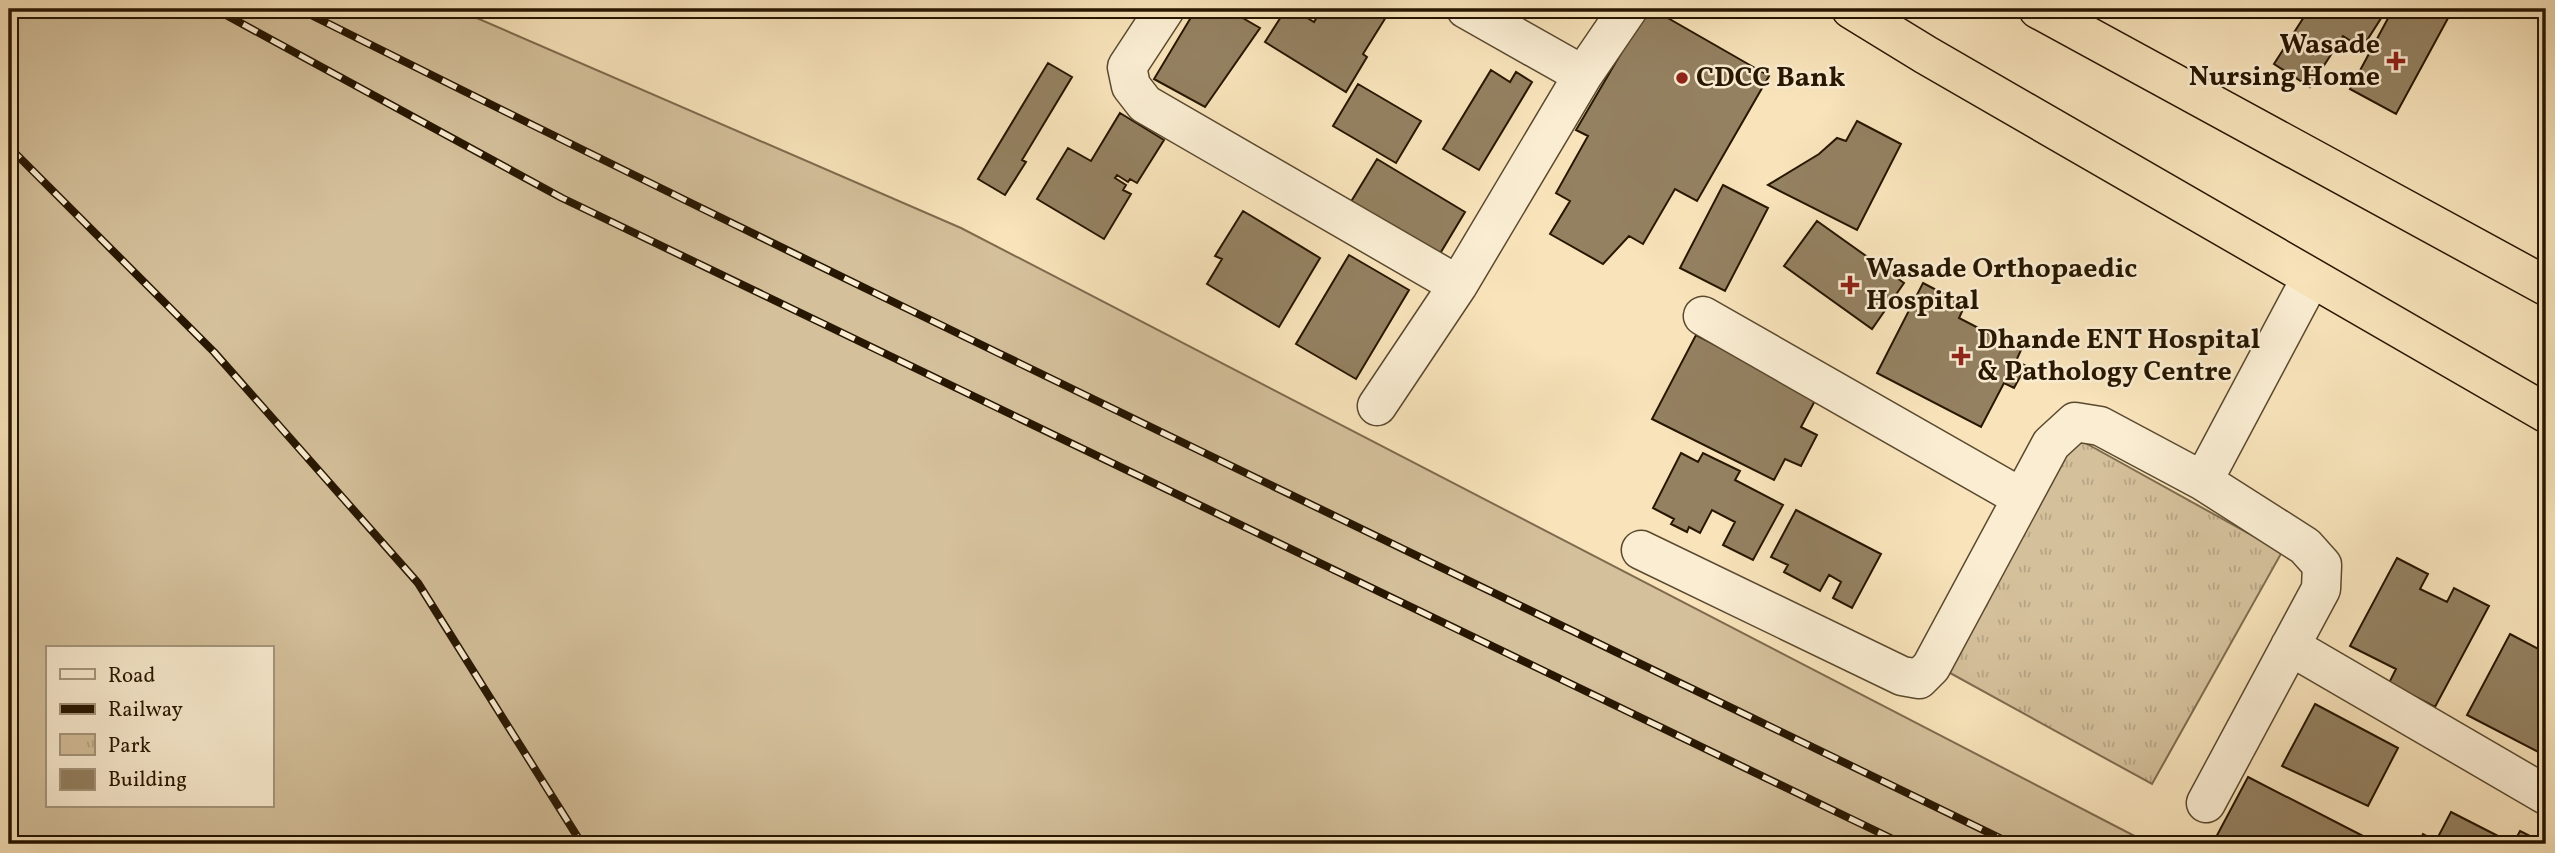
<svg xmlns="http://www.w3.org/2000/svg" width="2555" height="853" font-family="Vollkorn,serif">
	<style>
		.green { fill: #d4c09b; stroke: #7e6b4e; stroke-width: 2; fill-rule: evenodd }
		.park { fill: url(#park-tufts); stroke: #7e6b4e; stroke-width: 2 }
		.building { fill: #948161; stroke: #271601; stroke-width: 2 }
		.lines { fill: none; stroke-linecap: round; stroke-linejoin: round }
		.minor-casing { stroke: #5b492f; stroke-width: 41 }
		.highway-casing { stroke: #271601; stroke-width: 41 }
		.minor { stroke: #faedd2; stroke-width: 38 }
		.highway { stroke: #f8e3ba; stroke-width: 38 }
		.rail-casing { stroke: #271601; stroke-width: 8 }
		.rail { stroke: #faedd2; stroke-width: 5; stroke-dasharray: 16; stroke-linecap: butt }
		.poi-dot { fill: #8f2418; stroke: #faedd2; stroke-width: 2.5 }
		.labels { text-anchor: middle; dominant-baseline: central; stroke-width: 5; stroke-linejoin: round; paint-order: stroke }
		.poi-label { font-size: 28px; font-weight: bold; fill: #271601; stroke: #faedd2; text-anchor: start }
	</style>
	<defs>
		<pattern id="park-tufts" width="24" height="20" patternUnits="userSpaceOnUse" patternTransform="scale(1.75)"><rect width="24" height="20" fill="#d4c09b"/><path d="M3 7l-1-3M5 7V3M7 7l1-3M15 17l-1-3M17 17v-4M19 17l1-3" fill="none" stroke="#b6a484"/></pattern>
	</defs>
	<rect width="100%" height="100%" fill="#f8e3ba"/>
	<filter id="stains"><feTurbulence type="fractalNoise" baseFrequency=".00286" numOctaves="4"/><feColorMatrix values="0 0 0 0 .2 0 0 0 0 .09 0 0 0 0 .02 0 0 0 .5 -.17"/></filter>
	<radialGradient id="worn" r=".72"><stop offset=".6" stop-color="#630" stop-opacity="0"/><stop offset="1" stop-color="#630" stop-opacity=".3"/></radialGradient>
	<!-- green -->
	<path class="green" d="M 9,9 L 456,9 L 961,228 L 2150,844 L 9,844 ZM 47,648 L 271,648 L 271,806 L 47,806 Z"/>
	<!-- park -->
	<path class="park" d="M 2071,435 L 2282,552 L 2152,784 L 1941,668 Z"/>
	<!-- building -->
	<path class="building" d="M 1196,9 L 1227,9 L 1260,28 L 1205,107 L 1154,79 Z
		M 1286,9 L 1293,9 L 1314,22 L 1322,9 L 1391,9 L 1363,54 L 1367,57 L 1346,92 L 1265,42 Z
		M 1647,9 L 1652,9 L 1769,76 L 1697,201 L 1675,189 L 1643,244 L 1629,236 L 1603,264 L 1550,234 L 1570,201 L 1556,193 L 1588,136 L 1576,130 Z
		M 2309,9 L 2387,9 L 2362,48 L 2343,36 L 2310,87 L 2274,64 Z
		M 2393,9 L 2453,9 L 2396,114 L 2350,89 Z
		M 1048,63 L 1072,77 L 1022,160 L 1026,162 L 1005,195 L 978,179 Z
		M 1491,70 L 1510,82 L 1516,72 L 1532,82 L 1479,170 L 1443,149 Z
		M 1358,84 L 1421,121 L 1396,163 L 1333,126 Z
		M 1120,113 L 1164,140 L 1137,183 L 1130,179 L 1128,182 L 1117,175 L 1115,178 L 1126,185 L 1123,190 L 1131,194 L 1104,239 L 1037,199 L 1068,148 L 1091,161 Z
		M 1857,121 L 1901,144 L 1857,230 L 1768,185 L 1819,154 L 1837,138 L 1846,141 Z
		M 1377,159 L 1465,212 L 1438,257 L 1349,205 Z
		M 1723,185 L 1768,208 L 1725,291 L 1680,268 Z
		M 1243,211 L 1320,258 L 1279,327 L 1207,284 L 1222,259 L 1215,256 Z
		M 1817,221 L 1904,283 L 1872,329 L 1784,266 Z
		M 1349,255 L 1409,290 L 1356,379 L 1296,344 Z
		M 1923,283 L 1965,305 L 1959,318 L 2021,350 L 2016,361 L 2026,366 L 2014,388 L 2004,383 L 1981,427 L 1877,373 Z
		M 1696,335 L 1817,397 L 1801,427 L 1817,435 L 1801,466 L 1785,459 L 1774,480 L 1652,419 Z
		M 1681,453 L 1698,462 L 1703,453 L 1740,471 L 1735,480 L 1783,505 L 1753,560 L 1723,545 L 1735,522 L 1712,510 L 1700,533 L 1689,527 L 1687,532 L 1671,524 L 1674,519 L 1653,508 Z
		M 1796,510 L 1881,554 L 1852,608 L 1833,598 L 1841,582 L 1829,575 L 1820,591 L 1784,572 L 1788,565 L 1771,557 Z
		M 2397,558 L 2428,574 L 2420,589 L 2447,602 L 2454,588 L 2489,606 L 2435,707 L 2389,683 L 2396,669 L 2350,646 Z
		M 2510,634 L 2546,653 L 2546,756 L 2467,715 Z
		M 2315,704 L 2398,748 L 2368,806 L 2282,766 Z
		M 2248,777 L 2363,836 L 2358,844 L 2224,844 L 2215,839 Z
		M 2451,812 L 2500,837 L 2496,844 L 2418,844 L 2423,834 L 2436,841 Z
		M 2520,831 L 2546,844 L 2513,844 Z"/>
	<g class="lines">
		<!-- minor casing -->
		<g class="minor-casing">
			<path id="minor" d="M 1165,9 L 1127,67 L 1131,86 L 1145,104 L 1458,285
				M 1466,9 L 1583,75
				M 1703,316 L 2022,498
				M 1377,406 L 1458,285 L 1583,75 L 1628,9
				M 2203,481 L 2311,278
				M 1641,550 L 1902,676 L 1919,679 L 1931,667 L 2051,444 L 2075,422 L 2100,426 L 2203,481 L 2305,546 L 2322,565 L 2321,589 L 2206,803
				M 2290,646 L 2546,795"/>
		</g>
		<!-- highway casing -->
		<g class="highway-casing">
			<path id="highway" d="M 1851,9 L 1926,55 L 2546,413
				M 2038,9 L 2546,286"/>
		</g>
		<!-- minor -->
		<use href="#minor" class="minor"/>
		<!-- highway -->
		<use href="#highway" class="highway"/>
		<!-- rail casing -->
		<g class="rail-casing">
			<path id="rail" d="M 215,9 L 562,198 L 1903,844
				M 299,9 C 867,293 1441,566 2012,844
				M 9,147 L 214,352 L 418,583 L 582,844"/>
		</g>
		<!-- rail -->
		<use href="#rail" class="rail"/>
	</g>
	<!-- markers -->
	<g class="poi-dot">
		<path d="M2392.5 50.5h7v7h7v7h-7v7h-7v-7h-7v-7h7z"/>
		<circle cx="1682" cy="78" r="7"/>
		<path d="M1846.5 274.5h7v7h7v7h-7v7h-7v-7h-7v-7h7z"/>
		<path d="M1957.5 345.5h7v7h7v7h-7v7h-7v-7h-7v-7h7z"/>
	</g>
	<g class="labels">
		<!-- poi labels -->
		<g class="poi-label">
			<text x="2380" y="45" text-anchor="end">Wasade<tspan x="2380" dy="32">Nursing Home</tspan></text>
			<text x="1696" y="78">CDCC Bank</text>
			<text x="1866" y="269">Wasade Orthopaedic<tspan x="1866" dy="32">Hospital</tspan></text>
			<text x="1977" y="340">Dhande ENT Hospital<tspan x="1977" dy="32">&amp; Pathology Centre</tspan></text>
		</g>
	</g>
	<!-- margin -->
	<rect width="2555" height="853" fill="none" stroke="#f8e3ba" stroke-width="35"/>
	<rect x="10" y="10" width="2534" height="832" fill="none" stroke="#271601" stroke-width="3.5"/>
	<rect x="18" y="18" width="2520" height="818" fill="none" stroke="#271601" stroke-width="2"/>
	<!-- legend -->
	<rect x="46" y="646" width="228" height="161" fill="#faedd2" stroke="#a6977e" stroke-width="2"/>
	<rect x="60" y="669" width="35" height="10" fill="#faedd2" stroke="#a6977e" stroke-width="2"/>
	<text x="108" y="682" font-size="21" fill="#271601">Road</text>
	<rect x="60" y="704" width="35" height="10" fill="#271601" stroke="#a6977e" stroke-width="2"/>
	<text x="108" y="716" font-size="21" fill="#271601">Railway</text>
	<rect x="60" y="734" width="35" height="21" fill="url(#park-tufts)" stroke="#a6977e" stroke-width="2"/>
	<text x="108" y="752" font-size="21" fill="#271601">Park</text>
	<rect x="60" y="769" width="35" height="21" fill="#948161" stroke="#a6977e" stroke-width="2"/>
	<text x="108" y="786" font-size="21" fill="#271601">Building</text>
	<rect width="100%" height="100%" filter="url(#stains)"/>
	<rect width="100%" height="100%" fill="url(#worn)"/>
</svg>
